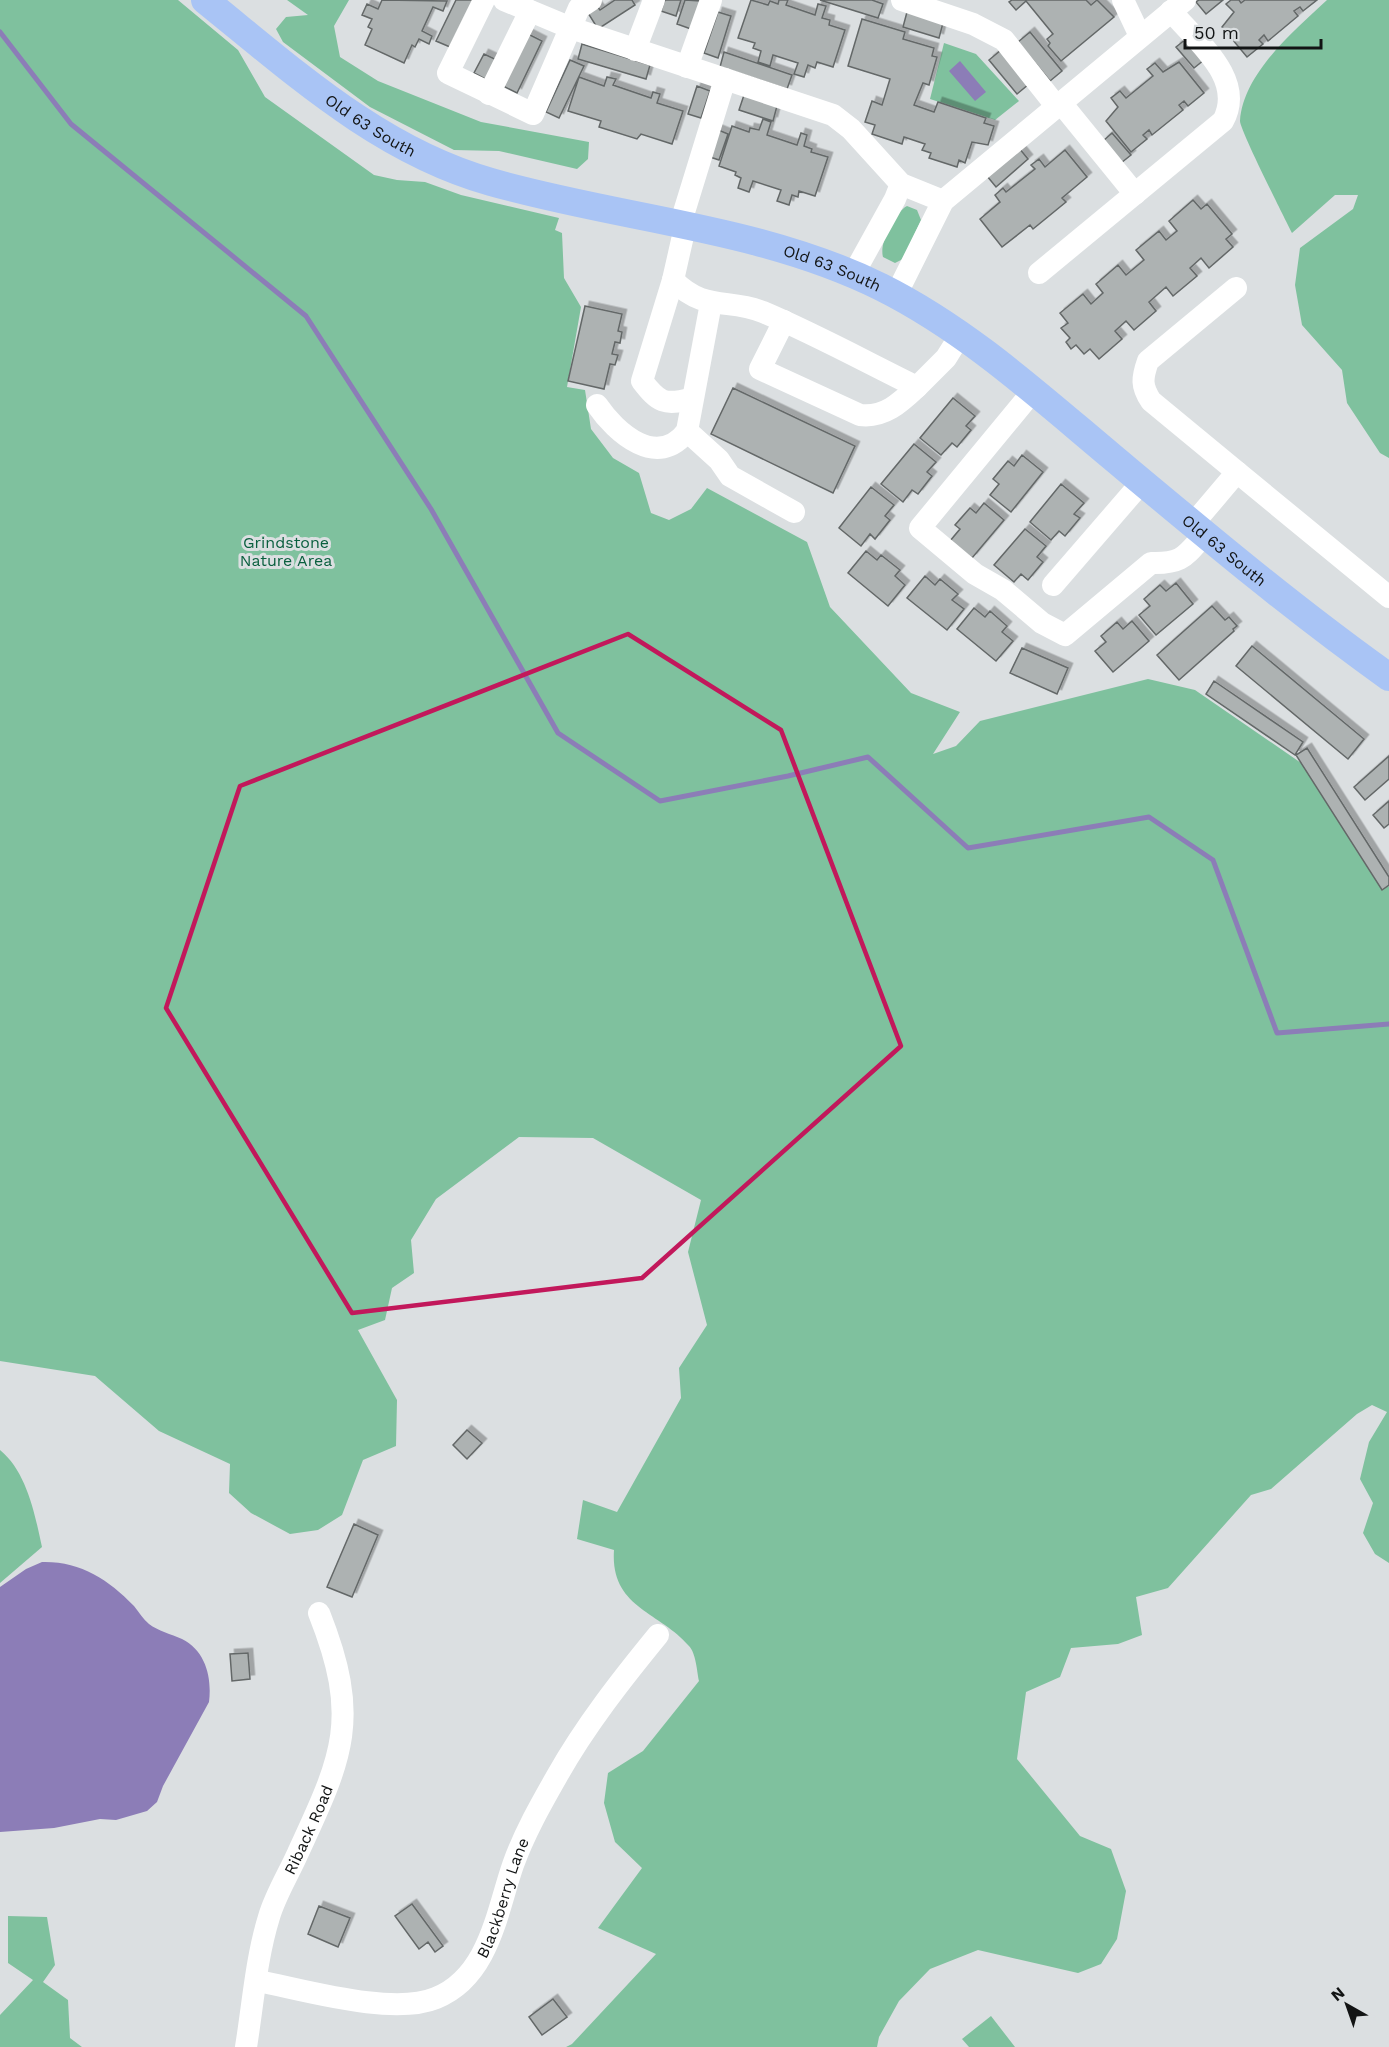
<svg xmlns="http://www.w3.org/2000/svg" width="1389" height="2047" font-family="'Work Sans',sans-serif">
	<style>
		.green { fill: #7fc19e }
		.water { fill: #8c7db7 }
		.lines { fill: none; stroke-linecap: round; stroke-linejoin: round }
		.stream { stroke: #8c7db7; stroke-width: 5 }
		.building { fill: #adb2b2; stroke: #646868; stroke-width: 1.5; filter: url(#shadow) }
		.minor { stroke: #fff; stroke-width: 22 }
		.major { stroke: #a9c4f5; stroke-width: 28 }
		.marked { fill: none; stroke: #c2185b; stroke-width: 4.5; stroke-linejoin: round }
		.labels { text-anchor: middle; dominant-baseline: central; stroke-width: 6; stroke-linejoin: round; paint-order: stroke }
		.street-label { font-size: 16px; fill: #121414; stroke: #dbdfe1 }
		.park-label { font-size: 16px; fill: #095f3e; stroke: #dbdfe1 }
	</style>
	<defs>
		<filter id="shadow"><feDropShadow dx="4.5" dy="-4.5" stdDeviation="0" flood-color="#0004"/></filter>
	</defs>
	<rect width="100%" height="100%" fill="#dbdfe1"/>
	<!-- green -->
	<path class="green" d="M 0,0 L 178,0 L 238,50 L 265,97 L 374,175 L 397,180 L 425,182 L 461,195 L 559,218 L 555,230 L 562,233 L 564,278 L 581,307 L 567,387 L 585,390 L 591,429 L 613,458 L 639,473 L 651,513 L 669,520 L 691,509 L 707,488 L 807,542 L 830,607 L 911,693 L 960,712 L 933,754 L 956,746 L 980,721 L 1148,679 L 1195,690 L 1304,765 L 1389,887 L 1389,1563 L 1375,1554 L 1363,1533 L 1373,1503 L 1360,1479 L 1369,1442 L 1387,1412 L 1372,1405 L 1357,1414 L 1271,1489 L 1251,1495 L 1168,1588 L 1136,1597 L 1142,1635 L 1118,1644 L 1071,1648 L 1060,1677 L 1026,1692 L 1017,1759 L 1080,1836 L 1111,1849 L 1126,1891 L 1117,1939 L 1101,1964 L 1078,1973 L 978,1950 L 930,1969 L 899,2001 L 879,2037 L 877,2047 L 566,2047 L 572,2044 L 656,1954 L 598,1928 L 642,1868 L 615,1842 L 604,1803 L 608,1773 L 643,1751 L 699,1681 C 697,1672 696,1653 689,1646 C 659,1611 610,1608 614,1550 L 577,1539 L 583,1500 L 617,1512 L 681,1398 L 679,1368 L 707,1325 L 688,1252 L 701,1200 L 593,1138 L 519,1137 L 436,1199 L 411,1240 L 414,1273 L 392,1288 L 385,1320 L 358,1330 L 397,1400 L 396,1446 L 363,1460 L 342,1515 L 318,1530 L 290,1534 L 251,1513 L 229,1493 L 230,1464 L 159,1431 L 95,1376 L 0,1361 Z
		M 287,0 L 349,0 L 334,26 L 340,57 L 378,81 L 481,122 L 589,142 L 588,159 L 577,169 L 499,151 L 454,150 L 370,107 L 283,42 L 276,29 L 286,17 L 308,15 Z
		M 1327,0 L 1389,0 L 1389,458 L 1380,453 L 1347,403 L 1342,370 L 1302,325 L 1295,285 L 1300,248 L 1353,209 L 1358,195 L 1335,195 L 1292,233 C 1285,219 1240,130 1240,121 C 1243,73 1295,30 1327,0 Z
		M 944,43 L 976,54 L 1019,101 L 995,120 L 930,99 Z
		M 907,206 L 917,210 L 921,220 L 903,259 L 895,263 L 883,257 C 879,243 894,213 907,206 Z
		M 0,1450 C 27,1472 35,1515 42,1547 L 0,1583 Z
		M 8,1916 L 47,1917 L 55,1965 L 43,1982 L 68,2000 L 70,2038 L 82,2047 L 0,2047 L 0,2015 L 33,1980 L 8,1963 Z
		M 991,2016 L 1015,2047 L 969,2047 L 962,2039 Z"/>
	<!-- water -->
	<path class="water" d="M 960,61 L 986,92 L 975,101 L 949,71 Z
		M 42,1562 C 80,1561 108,1579 134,1606 C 139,1612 143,1619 149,1624 C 158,1631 171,1634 182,1639 C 206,1651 212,1678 209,1702 L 163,1786 L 157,1802 L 147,1811 L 116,1820 L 100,1819 L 54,1828 L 0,1832 L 0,1587 L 26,1569 Z"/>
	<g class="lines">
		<!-- stream -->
		<path class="stream" d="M 0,32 L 71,124 L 306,316 L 431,509 L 558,733 L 660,801 L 788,776 L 868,757 L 968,848 L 1149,817 L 1213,860 L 1277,1033 L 1389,1024"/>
	</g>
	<!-- building -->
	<path class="building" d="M 382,0 L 447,1 L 443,11 L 433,7 L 422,31 L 432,36 L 429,44 L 419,39 L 415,47 L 412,45 L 404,63 L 365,45 L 372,29 L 368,27 L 372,19 L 362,15 L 367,4 L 378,9 Z
		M 456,0 L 473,0 L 450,47 L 436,41 Z
		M 615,0 L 632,0 L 635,5 L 598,29 L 588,13 L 597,6 L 600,10 Z
		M 665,0 L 681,0 L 676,16 L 661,11 Z
		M 685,0 L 701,1 L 691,29 L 677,24 Z
		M 751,0 L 768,5 L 770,1 L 778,4 L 779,0 L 788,0 L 786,5 L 815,15 L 818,4 L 826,6 L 822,18 L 830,20 L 829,25 L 845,30 L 833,67 L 817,62 L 815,68 L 808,65 L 804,77 L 794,74 L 798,63 L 773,55 L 770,66 L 758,62 L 761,51 L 753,48 L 755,43 L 738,38 Z
		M 820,0 L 872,0 L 883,4 L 878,18 Z
		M 1012,0 L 1086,0 L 1091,5 L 1097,0 L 1114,17 L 1061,61 L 1048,46 L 1050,43 L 1047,39 L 1053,34 L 1026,1 L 1016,10 L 1009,2 Z
		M 1199,0 L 1223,0 L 1206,14 L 1196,2 Z
		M 1231,0 L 1239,0 L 1241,3 L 1245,0 L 1317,0 L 1303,11 L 1300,7 L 1294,11 L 1298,16 L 1268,41 L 1264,35 L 1259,40 L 1263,44 L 1247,57 L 1222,27 L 1234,12 L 1226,4 Z
		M 718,12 L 731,16 L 718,58 L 704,53 Z
		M 907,12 L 943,23 L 939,38 L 903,27 Z
		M 862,19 L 905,32 L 903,39 L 934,48 L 932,56 L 937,57 L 929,85 L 923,83 L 914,105 L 934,112 L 938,102 L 986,118 L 984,123 L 994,126 L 988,145 L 972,142 L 965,163 L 959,160 L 957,167 L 929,158 L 931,153 L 922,150 L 925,144 L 904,137 L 902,144 L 872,134 L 875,125 L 865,122 L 872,101 L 882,105 L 890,79 L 848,66 Z
		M 1030,32 L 1062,71 L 1050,81 L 1018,42 Z
		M 528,34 L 542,41 L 517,93 L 503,86 Z
		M 1186,39 L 1204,60 L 1194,68 L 1176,47 Z
		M 582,44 L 650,65 L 646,79 L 578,59 Z
		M 1001,50 L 1029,84 L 1017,94 L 989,60 Z
		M 724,52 L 792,75 L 787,89 L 720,67 Z
		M 484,54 L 497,60 L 487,80 L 474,73 Z
		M 570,60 L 584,66 L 559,118 L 546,112 Z
		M 1179,62 L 1204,93 L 1188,106 L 1184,101 L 1179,105 L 1183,110 L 1152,135 L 1149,130 L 1143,135 L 1147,139 L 1131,152 L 1106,121 L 1118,107 L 1111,98 L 1120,91 L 1126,98 L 1153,76 L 1147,69 L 1155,63 L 1163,72 Z
		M 579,77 L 604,86 L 607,77 L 616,79 L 613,85 L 651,98 L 653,92 L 660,94 L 657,103 L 683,111 L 672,144 L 641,134 L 637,139 L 599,127 L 601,121 L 568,111 Z
		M 697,86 L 710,91 L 701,118 L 688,114 Z
		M 744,95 L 777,106 L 773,121 L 739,110 Z
		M 763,119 L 771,122 L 767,135 L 797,145 L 801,133 L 807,135 L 804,146 L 812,149 L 811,152 L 828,157 L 815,196 L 799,191 L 798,197 L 792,195 L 789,205 L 777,201 L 781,190 L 753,181 L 749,192 L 738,188 L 741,178 L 735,175 L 736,172 L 719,166 L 732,126 L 749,132 L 750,128 L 759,130 Z
		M 716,129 L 728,134 L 719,160 L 707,156 Z
		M 1112,133 L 1131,155 L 1121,163 L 1103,141 Z
		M 1019,148 L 1028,159 L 996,187 L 987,176 Z
		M 1065,150 L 1087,177 L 1062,198 L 1066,202 L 1033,229 L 1030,225 L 1002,247 L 980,219 L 1000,202 L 995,195 L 1003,188 L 1006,192 L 1035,169 L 1031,165 L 1039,159 L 1045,167 Z
		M 1193,200 L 1201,209 L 1207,204 L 1232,234 L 1226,239 L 1233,247 L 1209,268 L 1201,258 L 1190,268 L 1197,276 L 1173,296 L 1166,287 L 1149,302 L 1156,311 L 1134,330 L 1126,321 L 1115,331 L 1122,339 L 1099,359 L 1090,349 L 1084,354 L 1076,345 L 1071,349 L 1066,342 L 1070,338 L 1061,328 L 1068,323 L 1060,313 L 1083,294 L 1091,304 L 1103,293 L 1096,284 L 1118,265 L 1126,275 L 1144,260 L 1136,250 L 1159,231 L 1166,240 L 1177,231 L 1169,221 Z
		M 585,306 L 622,314 L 618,331 L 622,332 L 620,343 L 615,342 L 612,354 L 618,355 L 615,365 L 610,364 L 604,389 L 568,381 Z
		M 733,388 L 855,446 L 833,493 L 711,434 Z
		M 953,398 L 975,416 L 966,426 L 971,430 L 957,447 L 952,443 L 941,455 L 920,438 Z
		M 914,444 L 936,462 L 927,472 L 932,476 L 918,494 L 912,490 L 903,502 L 881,484 Z
		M 1022,455 L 1043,472 L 1011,512 L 990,495 L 999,484 L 993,479 L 1008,461 L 1014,466 Z
		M 1061,484 L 1084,503 L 1074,514 L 1080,518 L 1065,536 L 1059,531 L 1051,540 L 1030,522 Z
		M 871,487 L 894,505 L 885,516 L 890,520 L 875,539 L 870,534 L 861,546 L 839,528 Z
		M 984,503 L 1004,520 L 972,558 L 950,541 L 960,529 L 955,525 L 970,508 L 976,513 Z
		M 1025,529 L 1046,546 L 1037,557 L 1043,562 L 1028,580 L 1021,574 L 1014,582 L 994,565 Z
		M 866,551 L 877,560 L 881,555 L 900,570 L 895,576 L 905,585 L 888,606 L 848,573 Z
		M 925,576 L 935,585 L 940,579 L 958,594 L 952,600 L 964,609 L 947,630 L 907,598 Z
		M 1176,583 L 1193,604 L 1156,635 L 1139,615 L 1150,606 L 1144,599 L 1160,585 L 1166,591 Z
		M 1212,606 L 1225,620 L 1229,617 L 1237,626 L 1233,629 L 1234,631 L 1179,680 L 1157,655 Z
		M 974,608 L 985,617 L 990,611 L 1007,626 L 1002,632 L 1013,641 L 996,661 L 957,629 Z
		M 1132,621 L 1149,641 L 1113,672 L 1095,651 L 1106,642 L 1101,636 L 1117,622 L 1123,629 Z
		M 1252,646 L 1364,739 L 1348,759 L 1236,666 Z
		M 1022,648 L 1068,668 L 1057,694 L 1010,673 Z
		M 1214,681 L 1303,742 L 1295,755 L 1206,694 Z
		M 1307,748 L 1389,877 L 1389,885 L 1382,890 L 1296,755 Z
		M 1389,756 L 1389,779 L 1365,800 L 1354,787 Z
		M 1389,801 L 1389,824 L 1384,828 L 1373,815 Z
		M 467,1430 L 482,1443 L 467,1459 L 453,1445 Z
		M 354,1524 L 378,1535 L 352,1597 L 327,1587 Z
		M 248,1653 L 250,1679 L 232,1681 L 230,1654 Z
		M 412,1904 L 443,1946 L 435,1952 L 428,1942 L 419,1949 L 395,1916 Z
		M 319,1906 L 350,1918 L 338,1947 L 308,1934 Z
		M 553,1999 L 567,2017 L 542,2035 L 529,2017 Z"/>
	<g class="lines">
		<!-- minor -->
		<g class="minor">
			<path d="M 484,0 L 448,73 L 533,114 L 579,8 L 591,0"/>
			<path d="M 504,0 L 571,28 L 725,79 L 680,225"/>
			<path d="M 902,0 L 973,24 L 1004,40 L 1057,107"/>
			<path d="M 1123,0 L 1140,36"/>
			<path d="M 635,50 L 654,0"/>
			<path d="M 687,67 L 711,0"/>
			<path d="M 725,79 L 833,115 L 851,129 L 901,184 L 943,201"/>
			<path d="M 489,94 L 530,11"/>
			<path d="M 1061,103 L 1135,194"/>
			<path d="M 685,227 L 673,280 C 704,312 728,298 763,312 C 815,334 866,362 917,387 L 946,358 L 961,334"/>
			<path d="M 1039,273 L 1223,121 C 1246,79 1197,42 1171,11"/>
			<path d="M 853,275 L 895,199 L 901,184"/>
			<path d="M 673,280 L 642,381 C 659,403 664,405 691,399"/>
			<path d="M 1236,288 L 1148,361 C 1142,378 1141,386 1151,401 L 1237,472"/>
			<path d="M 896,295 L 943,201 L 1185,0"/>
			<path d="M 784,321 L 760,369 L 860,415 C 884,418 900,403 917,387"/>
			<path d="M 1033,391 L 920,528 L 975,574 L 1003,590 L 1042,623 L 1065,635 L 1151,563 C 1183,564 1185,556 1205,534"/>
			<path d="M 597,405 C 616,433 658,470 687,431 L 711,303"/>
			<path d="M 687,431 L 719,460 L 730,476 L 794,512"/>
			<path d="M 1193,524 L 1237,472 L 1389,597"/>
			<path d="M 1053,585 L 1142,482"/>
			<path id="s1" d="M 258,1981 C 305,1990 393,2016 436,1998 C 489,1977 497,1911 513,1865 C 524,1834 541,1804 557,1776 C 585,1726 622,1679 658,1635"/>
			<path id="s2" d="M 246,2047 C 253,2004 256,1959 269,1917 C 275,1896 288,1875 297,1855 C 343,1756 361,1719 319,1613"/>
		</g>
		<!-- major -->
		<path class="major" id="s3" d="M 205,0 C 293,71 380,151 491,182 C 620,219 760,227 881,287 C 967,330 1038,395 1111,456 C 1202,532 1292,608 1389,677"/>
	</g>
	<!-- marked area -->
	<path class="marked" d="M 628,634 L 781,730 L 901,1046 L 642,1278 L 352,1313 L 166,1008 L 240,786 Z"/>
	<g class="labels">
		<!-- street labels -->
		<g class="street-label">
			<text stroke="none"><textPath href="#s3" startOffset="208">Old 63 South</textPath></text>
			<text stroke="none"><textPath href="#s3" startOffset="694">Old 63 South</textPath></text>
			<text stroke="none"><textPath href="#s3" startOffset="1180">Old 63 South</textPath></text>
			<text stroke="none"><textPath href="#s2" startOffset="228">Riback Road</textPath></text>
			<text stroke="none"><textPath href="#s1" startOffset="306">Blackberry Lane</textPath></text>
		</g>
		<!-- park labels -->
		<g class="park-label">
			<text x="286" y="542">Grindstone<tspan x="286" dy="18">Nature Area</tspan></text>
		</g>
	</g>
	<!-- north arrow -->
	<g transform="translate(1347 2005) rotate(320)" stroke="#dbdfe1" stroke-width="4.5" paint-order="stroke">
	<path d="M0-4.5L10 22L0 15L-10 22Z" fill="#121414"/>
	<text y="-9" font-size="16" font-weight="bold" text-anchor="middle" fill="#121414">N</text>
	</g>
	<!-- scale -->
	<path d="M1185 39v9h136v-9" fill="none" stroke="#121414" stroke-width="3"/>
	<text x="1194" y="39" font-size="18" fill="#121414" stroke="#dbdfe1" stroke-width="4.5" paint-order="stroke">50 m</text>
</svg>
